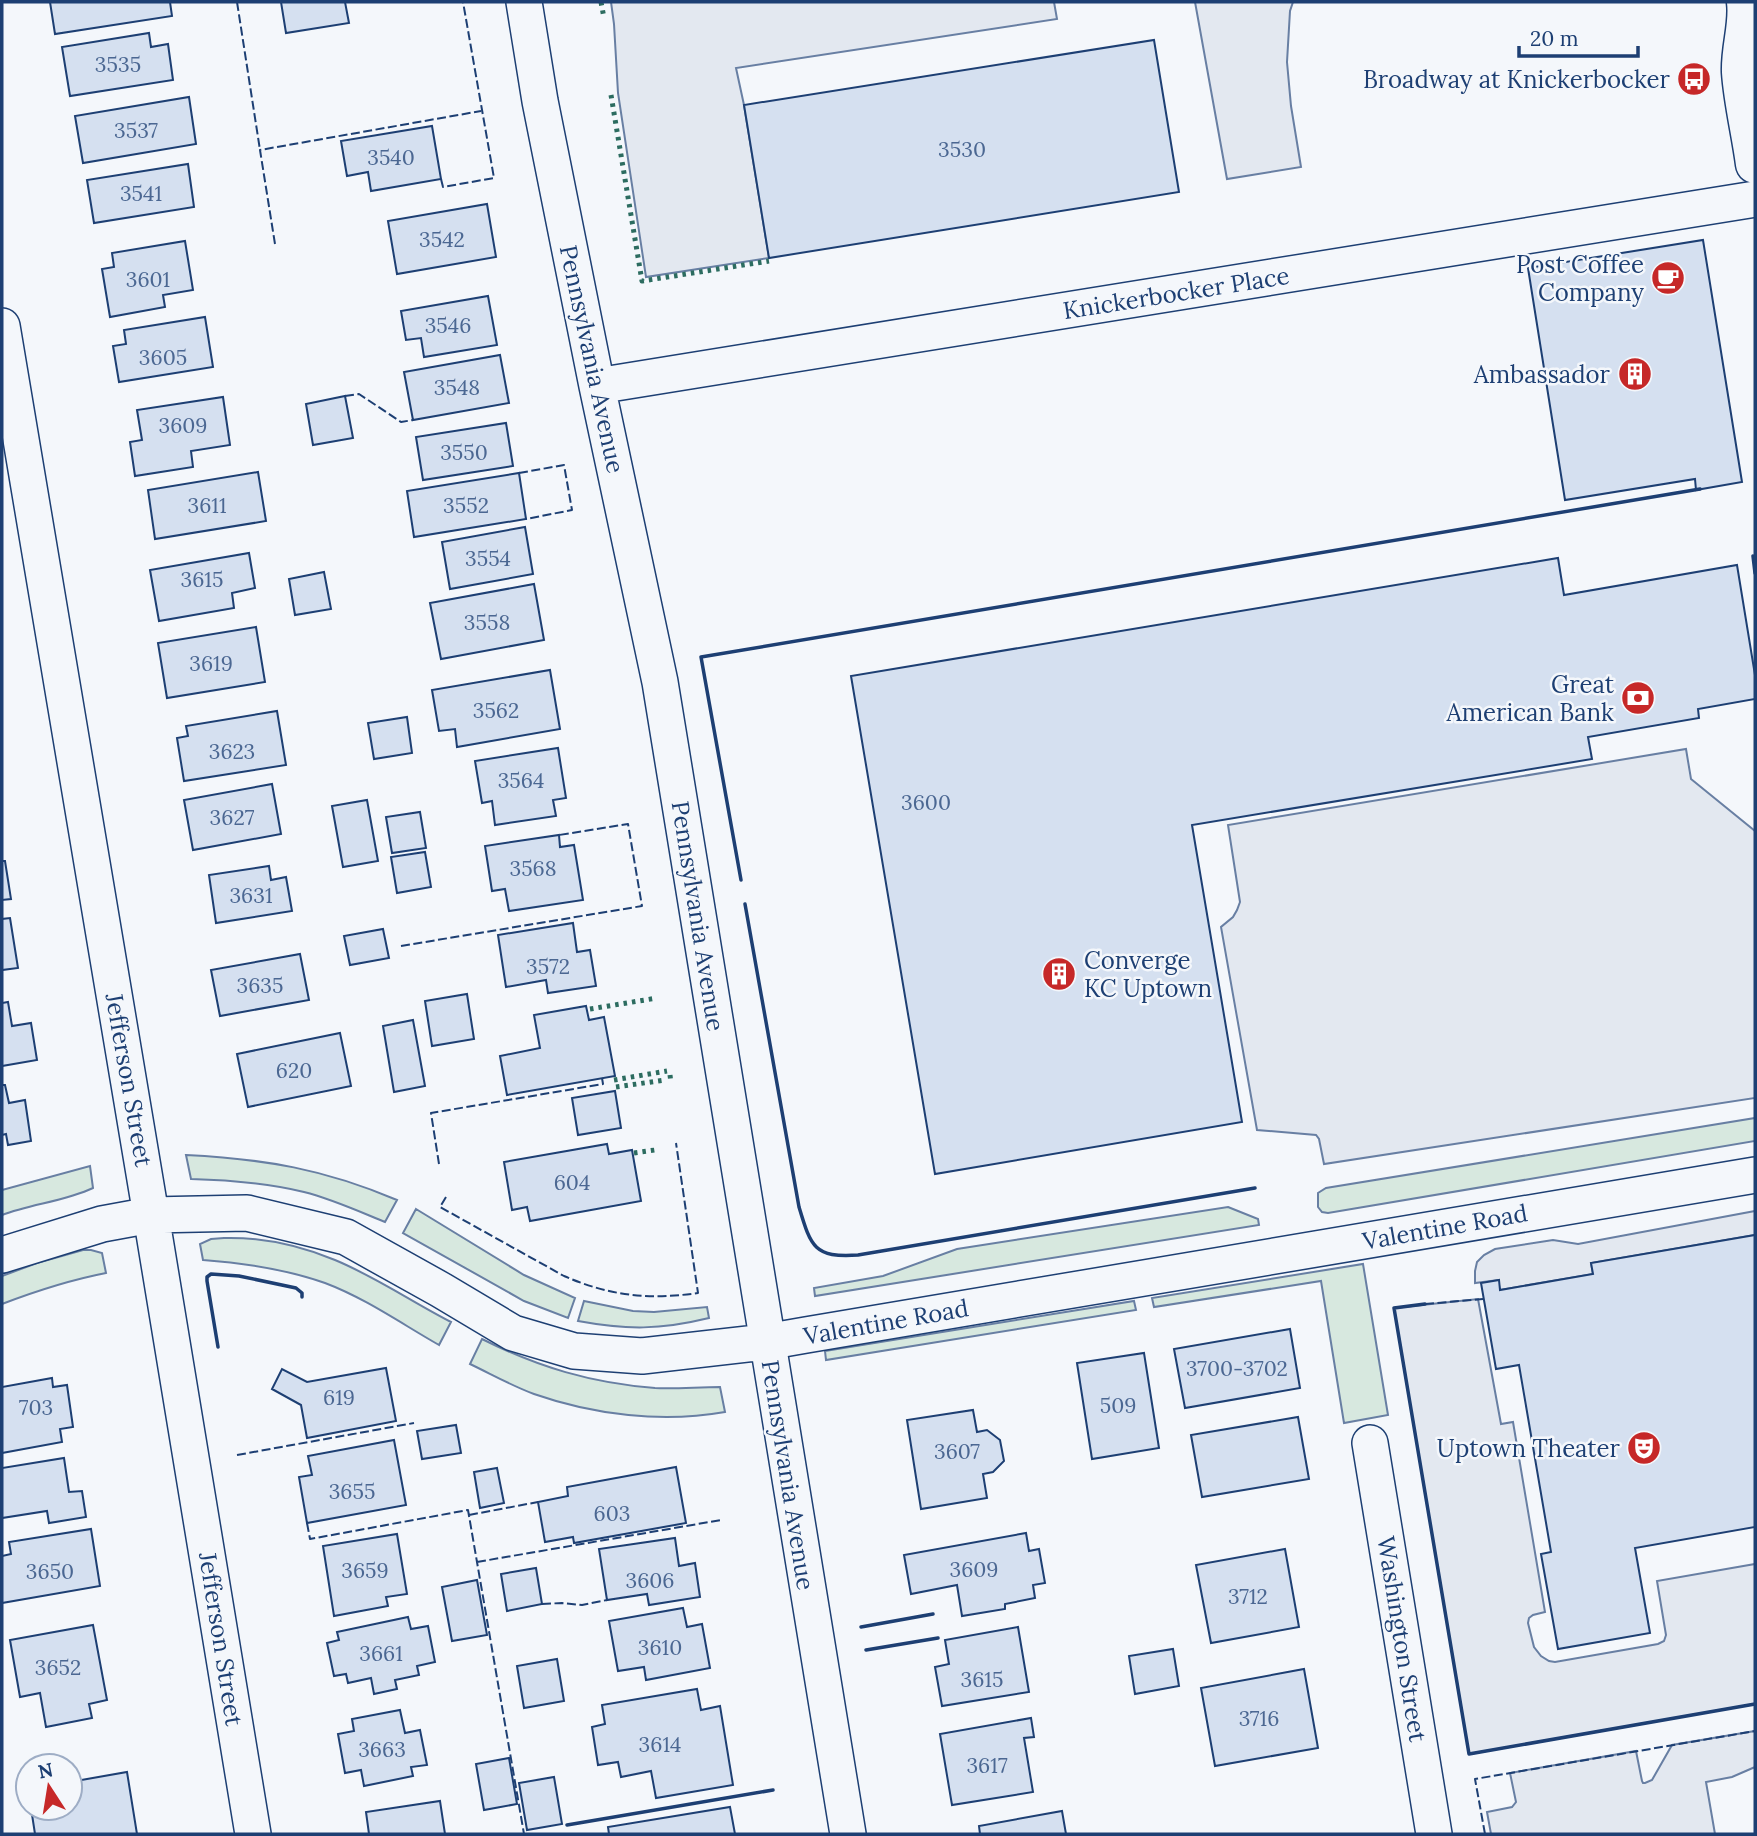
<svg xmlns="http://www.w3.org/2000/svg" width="1757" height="1836" font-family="Lora,serif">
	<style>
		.green { fill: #d7e8df; stroke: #687fa3; stroke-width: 2 }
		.parking { fill: #e3e8f0; stroke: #687fa3; stroke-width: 2 }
		.building { fill: #d5e0f0; stroke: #1d3f73; stroke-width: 2 }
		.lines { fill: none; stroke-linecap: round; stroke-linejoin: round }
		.minor-casing { stroke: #1d3f73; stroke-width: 38 }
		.secondary-casing { stroke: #1d3f73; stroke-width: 41 }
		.minor { stroke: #f4f7fb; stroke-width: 35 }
		.secondary { stroke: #f4f7fb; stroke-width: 38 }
		.hedge { stroke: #2c6c60; stroke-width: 5; stroke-dasharray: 3.5 5; stroke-linecap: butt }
		.fence { stroke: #1d3f73; stroke-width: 2; stroke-dasharray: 9 3.5; stroke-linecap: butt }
		.wall { stroke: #1d3f73; stroke-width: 3.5 }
		.labels { text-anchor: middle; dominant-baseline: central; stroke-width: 5; stroke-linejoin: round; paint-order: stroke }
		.number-label { font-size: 21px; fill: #4b6792 }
		.poi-label { font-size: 24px; fill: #1d3f73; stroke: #f4f7fb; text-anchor: end }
		.street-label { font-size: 24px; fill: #1d3f73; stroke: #f4f7fb }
	</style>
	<rect width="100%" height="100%" fill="#f4f7fb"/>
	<!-- green -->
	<path class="green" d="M 1755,1118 L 1755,1141 L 1328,1213 L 1322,1212 L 1318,1207 L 1318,1193 L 1326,1188 Z
		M 186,1155 C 265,1159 324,1169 397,1200 L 385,1222 C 358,1211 332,1199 304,1192 C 267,1183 229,1180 191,1179 Z
		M 90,1166 L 93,1188 C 66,1201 31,1204 2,1215 L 2,1190 Z
		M 1228,1207 L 1258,1219 L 1259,1225 L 815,1296 L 814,1288 L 883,1276 L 957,1249 Z
		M 416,1209 L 524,1275 L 575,1298 L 568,1318 L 524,1301 L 403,1233 Z
		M 224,1238 C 261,1237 301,1246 335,1260 C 376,1277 412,1302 451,1322 L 439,1345 C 402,1324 365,1298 325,1283 C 285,1269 245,1263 203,1260 L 200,1244 L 211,1239 Z
		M 83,1250 L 91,1250 L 102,1253 L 106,1273 C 70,1280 36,1291 2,1304 L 2,1276 L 37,1263 Z
		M 1363,1264 L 1388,1415 L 1344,1423 L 1321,1281 L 1154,1307 L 1152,1298 Z
		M 584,1301 L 633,1311 L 654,1312 L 707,1307 L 709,1318 C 660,1330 627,1330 578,1321 Z
		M 1134,1301 L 1136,1310 L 826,1360 L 825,1351 Z
		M 482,1339 C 538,1367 591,1383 655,1388 C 676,1389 698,1387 720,1387 L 725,1412 C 662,1423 594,1415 534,1394 C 512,1386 491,1374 470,1364 Z"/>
	<!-- parking -->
	<path class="parking" d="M 611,2 L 1054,2 L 1057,19 L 736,68 L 744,105 L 769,258 L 646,277 L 618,93 L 614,24 Z
		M 1195,2 L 1293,2 L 1290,11 L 1287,62 L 1291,106 L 1301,167 L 1227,179 Z
		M 1686,749 L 1691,779 L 1755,831 L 1755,1098 L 1324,1164 L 1319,1139 L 1316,1135 L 1257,1130 L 1221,927 L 1233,917 L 1237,910 L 1240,902 L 1228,825 Z
		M 1755,1211 L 1755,1235 L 1591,1263 L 1593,1274 L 1500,1290 L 1498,1280 L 1475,1283 L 1475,1271 L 1477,1262 L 1484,1255 L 1495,1249 L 1553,1240 L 1578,1244 Z
		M 1478,1299 L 1501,1424 L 1513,1422 L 1545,1612 L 1533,1615 L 1529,1618 L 1528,1623 L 1534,1647 L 1541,1656 L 1549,1661 L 1555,1662 L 1658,1644 L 1664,1641 L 1666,1635 L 1657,1581 L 1755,1564 L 1755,1704 L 1469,1754 L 1394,1308 Z
		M 1755,1731 L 1755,1767 L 1732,1777 L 1706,1782 L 1715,1834 L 1491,1834 L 1487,1812 L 1512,1807 L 1516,1802 L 1510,1773 L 1636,1751 L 1642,1781 L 1643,1783 L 1645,1783 L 1652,1780 L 1672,1745 Z"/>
	<!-- building -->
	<path class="building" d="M 50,2 L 170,2 L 172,16 L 55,34 Z
		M 281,2 L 345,2 L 349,23 L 286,33 Z
		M 149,33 L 151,47 L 168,44 L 173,80 L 70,96 L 62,47 Z
		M 1154,40 L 1179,192 L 769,258 L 744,105 Z
		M 189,97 L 196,144 L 83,163 L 75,116 Z
		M 432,126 L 441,179 L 371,191 L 368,172 L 347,176 L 341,141 Z
		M 188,164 L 194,207 L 94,223 L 87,180 Z
		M 487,204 L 496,257 L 397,274 L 388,221 Z
		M 1703,240 L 1742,482 L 1696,490 L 1695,479 L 1565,500 L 1528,268 Z
		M 185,241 L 193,290 L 163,295 L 165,307 L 110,317 L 102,269 L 114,267 L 112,253 Z
		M 488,296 L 497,345 L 424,357 L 421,338 L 406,340 L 401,311 Z
		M 205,317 L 213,367 L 119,382 L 113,346 L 126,344 L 124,330 Z
		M 500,355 L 509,403 L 413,420 L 404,372 Z
		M 345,396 L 353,438 L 313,445 L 306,404 Z
		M 223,397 L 230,445 L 191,451 L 193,467 L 135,476 L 130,442 L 142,440 L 137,410 Z
		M 506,423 L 513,466 L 423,480 L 416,437 Z
		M 258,472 L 266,521 L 155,539 L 148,490 Z
		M 519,473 L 526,519 L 414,537 L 407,491 Z
		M 525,527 L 533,574 L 450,589 L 442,542 Z
		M 249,553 L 255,588 L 232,593 L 234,608 L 159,621 L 150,570 Z
		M 1558,558 L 1564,595 L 1737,565 L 1755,675 L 1755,699 L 1698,709 L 1699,718 L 1588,737 L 1592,759 L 1192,825 L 1242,1122 L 935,1174 L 851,676 Z
		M 324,572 L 331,609 L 295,615 L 289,579 Z
		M 534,584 L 544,640 L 441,659 L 430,603 Z
		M 256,627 L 265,682 L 167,698 L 158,643 Z
		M 550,670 L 560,729 L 457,747 L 455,729 L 439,731 L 432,690 Z
		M 277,711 L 286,765 L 184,781 L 177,738 L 188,736 L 186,726 Z
		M 407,717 L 412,753 L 374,759 L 368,723 Z
		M 558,748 L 566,798 L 553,800 L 556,816 L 495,825 L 492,801 L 482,803 L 475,761 Z
		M 272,784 L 281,834 L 193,850 L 184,800 Z
		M 367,800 L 378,861 L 343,867 L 332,806 Z
		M 420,812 L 426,848 L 392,853 L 386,817 Z
		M 559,835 L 560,847 L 574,845 L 583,900 L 509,911 L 505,889 L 492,891 L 485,846 Z
		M 425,852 L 431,887 L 397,893 L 391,857 Z
		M 2,861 L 5,861 L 11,899 L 2,900 Z
		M 269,866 L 271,880 L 286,877 L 292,911 L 216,923 L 209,875 Z
		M 10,918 L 18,968 L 2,970 L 2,919 Z
		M 573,923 L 577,952 L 590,950 L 596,986 L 548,993 L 546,980 L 506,987 L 498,935 Z
		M 383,929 L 389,958 L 350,965 L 344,936 Z
		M 300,954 L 309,1000 L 220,1016 L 211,970 Z
		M 467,994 L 474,1039 L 432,1046 L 425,1001 Z
		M 8,1002 L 12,1026 L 31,1023 L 37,1060 L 2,1066 L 2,1003 Z
		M 586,1006 L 589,1020 L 604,1017 L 615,1076 L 507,1095 L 500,1056 L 540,1048 L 534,1015 Z
		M 413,1020 L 425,1086 L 394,1092 L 383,1026 Z
		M 340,1033 L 351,1086 L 248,1107 L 237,1054 Z
		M 2,1085 L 5,1085 L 9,1103 L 25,1100 L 31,1141 L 8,1145 L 6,1134 L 2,1135 Z
		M 615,1091 L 621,1128 L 578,1135 L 572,1098 Z
		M 607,1144 L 609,1154 L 632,1150 L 641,1201 L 530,1221 L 527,1207 L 512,1210 L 504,1162 Z
		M 1755,1235 L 1755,1527 L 1635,1548 L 1650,1633 L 1558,1649 L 1541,1554 L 1551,1552 L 1519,1365 L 1496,1369 L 1481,1283 L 1499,1280 L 1500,1290 L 1593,1274 L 1591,1263 Z
		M 1290,1329 L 1300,1388 L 1185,1408 L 1174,1349 Z
		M 1144,1353 L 1159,1448 L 1092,1459 L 1077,1363 Z
		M 386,1368 L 396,1421 L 307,1438 L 301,1405 L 272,1389 L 282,1369 L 307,1382 Z
		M 52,1378 L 53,1387 L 67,1385 L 73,1427 L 60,1429 L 62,1442 L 2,1453 L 2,1387 Z
		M 973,1410 L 977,1432 L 987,1430 L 1000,1440 L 1004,1461 L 993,1472 L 983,1474 L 987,1498 L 921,1509 L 907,1420 Z
		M 1298,1417 L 1309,1479 L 1202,1497 L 1191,1435 Z
		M 456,1425 L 461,1453 L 422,1459 L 417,1431 Z
		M 394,1440 L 406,1505 L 307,1523 L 299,1477 L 312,1475 L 308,1456 Z
		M 64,1458 L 69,1492 L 82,1491 L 86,1517 L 49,1523 L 47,1511 L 2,1518 L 2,1468 Z
		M 676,1467 L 686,1523 L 574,1543 L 573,1537 L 545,1542 L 538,1502 L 568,1496 L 567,1487 Z
		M 497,1468 L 504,1503 L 480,1508 L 474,1472 Z
		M 91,1529 L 100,1586 L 2,1603 L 2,1556 L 11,1554 L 9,1542 Z
		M 1026,1533 L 1029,1551 L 1039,1549 L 1045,1583 L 1033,1585 L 1035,1598 L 1005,1604 L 1005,1609 L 962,1616 L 957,1585 L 911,1594 L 904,1555 Z
		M 397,1534 L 407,1594 L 386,1597 L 388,1606 L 334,1616 L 323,1546 Z
		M 675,1538 L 679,1566 L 695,1563 L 700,1597 L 649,1605 L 647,1594 L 607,1600 L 599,1549 Z
		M 1285,1549 L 1299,1627 L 1211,1643 L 1196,1565 Z
		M 536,1568 L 542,1604 L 507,1611 L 501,1574 Z
		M 477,1580 L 487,1635 L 452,1641 L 442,1587 Z
		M 683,1608 L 687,1627 L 702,1624 L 710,1668 L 646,1680 L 644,1667 L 618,1671 L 609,1621 Z
		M 408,1617 L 411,1629 L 428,1626 L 435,1662 L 417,1666 L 419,1675 L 395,1680 L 397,1689 L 374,1694 L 371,1678 L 348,1683 L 346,1674 L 334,1676 L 327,1643 L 339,1640 L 337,1632 Z
		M 93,1625 L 107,1700 L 89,1704 L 92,1718 L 46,1727 L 40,1693 L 20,1697 L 10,1640 Z
		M 1018,1627 L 1029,1692 L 942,1706 L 935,1667 L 949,1664 L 945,1640 Z
		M 1173,1649 L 1179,1686 L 1135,1694 L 1129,1656 Z
		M 557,1659 L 564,1701 L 524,1708 L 517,1666 Z
		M 1304,1669 L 1318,1748 L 1215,1766 L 1201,1688 Z
		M 697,1689 L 701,1710 L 720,1706 L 733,1785 L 656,1798 L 651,1771 L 621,1777 L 618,1762 L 598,1765 L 592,1727 L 605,1724 L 602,1705 Z
		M 400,1710 L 405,1733 L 420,1730 L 427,1765 L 411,1767 L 413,1776 L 364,1786 L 361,1770 L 345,1773 L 338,1734 L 354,1731 L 352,1719 Z
		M 1031,1718 L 1034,1737 L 1024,1738 L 1033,1792 L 952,1805 L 940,1734 Z
		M 509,1758 L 517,1804 L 484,1810 L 476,1764 Z
		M 127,1772 L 137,1834 L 35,1834 L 31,1808 L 70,1808 L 70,1782 Z
		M 554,1777 L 562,1824 L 527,1830 L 519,1783 Z
		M 440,1801 L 445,1834 L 369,1834 L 366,1812 Z
		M 730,1807 L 735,1834 L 609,1834 L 608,1827 Z
		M 1062,1811 L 1066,1834 L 980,1834 L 979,1826 Z"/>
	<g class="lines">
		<!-- minor casing -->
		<g class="minor-casing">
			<path id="minor" d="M 524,2 L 540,101 L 597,386 L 660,682 L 848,1834
				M 2,326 L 151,1215 L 253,1834
				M 597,386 L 1755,199
				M 2,1255 L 102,1224 L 151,1215 L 247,1213 L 346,1237 L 441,1290 L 513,1333 L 574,1351 L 642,1356 L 766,1342 L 806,1335 L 1755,1175
				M 1370,1443 L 1434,1834"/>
		</g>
		<!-- secondary casing -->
		<g class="secondary-casing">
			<path id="secondary" d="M 1746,2 C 1749,25 1740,48 1741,72 C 1743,102 1751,133 1755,164"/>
		</g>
		<!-- minor -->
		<use href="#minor" class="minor"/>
		<!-- secondary -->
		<use href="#secondary" class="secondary"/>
		<!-- hedge -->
		<path class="hedge" d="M 601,2 L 604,18
			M 611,95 L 642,281 L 769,261
			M 590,1009 L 657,998
			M 670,1075 L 671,1083
			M 614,1080 L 667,1071
			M 616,1087 L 665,1080
			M 634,1153 L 655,1150"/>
		<!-- fence -->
		<path class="fence" d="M 237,2 L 260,150
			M 441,179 L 443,187 L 494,178 L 463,2
			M 275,244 L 260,150 L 481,111
			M 345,396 L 359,394 L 401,422 L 413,420
			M 519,473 L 564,465 L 572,510 L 526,519
			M 401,946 L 642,906 L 628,824 L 559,835
			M 439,1164 L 431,1113 L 603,1084 L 602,1078
			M 446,1197 L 440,1207 L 564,1276 C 610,1296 649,1300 698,1293 L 676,1143
			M 1425,1304 L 1483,1299
			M 237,1455 L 414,1423
			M 469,1515 L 538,1502
			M 307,1523 L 310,1539 L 468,1510 L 524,1834
			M 477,1562 L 721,1520
			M 542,1604 L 562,1603 L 582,1605 L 607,1600
			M 1485,1834 L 1475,1779 L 1755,1731"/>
		<!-- wall -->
		<path class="wall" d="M 1753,556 L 1755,573
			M 741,880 L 701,657 L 1700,489
			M 745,904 L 799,1207 C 811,1247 814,1258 858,1255 L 1255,1188
			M 1425,1304 L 1394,1308 L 1469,1754 L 1755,1704
			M 218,1347 L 207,1281 L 207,1277 L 211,1274 L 239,1276 L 296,1288 L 302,1293 L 302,1297
			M 861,1627 L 933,1614
			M 866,1650 L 938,1638
			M 567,1825 L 773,1790"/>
	</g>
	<!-- icons -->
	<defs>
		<g id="bus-disc" transform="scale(1.75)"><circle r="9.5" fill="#c62828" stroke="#f4f7fb"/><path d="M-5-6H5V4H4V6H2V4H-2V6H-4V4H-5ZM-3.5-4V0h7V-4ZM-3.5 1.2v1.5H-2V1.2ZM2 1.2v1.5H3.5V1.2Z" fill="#fff"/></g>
		<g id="cafe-disc" transform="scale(1.75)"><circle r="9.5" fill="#c62828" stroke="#f4f7fb"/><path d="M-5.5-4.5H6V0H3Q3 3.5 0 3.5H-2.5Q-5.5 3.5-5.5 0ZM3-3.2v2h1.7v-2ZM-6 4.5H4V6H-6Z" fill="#fff"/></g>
		<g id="building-disc" transform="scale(1.75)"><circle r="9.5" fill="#c62828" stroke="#f4f7fb"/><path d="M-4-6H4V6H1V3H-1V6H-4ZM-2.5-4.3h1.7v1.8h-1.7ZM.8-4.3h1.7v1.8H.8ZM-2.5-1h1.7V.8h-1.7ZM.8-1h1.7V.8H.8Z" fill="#fff"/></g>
		<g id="bank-disc" transform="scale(1.75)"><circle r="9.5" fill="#c62828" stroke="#f4f7fb"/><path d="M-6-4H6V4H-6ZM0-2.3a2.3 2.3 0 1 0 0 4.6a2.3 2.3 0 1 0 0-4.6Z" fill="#fff"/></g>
		<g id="theatre-disc" transform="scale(1.75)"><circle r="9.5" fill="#c62828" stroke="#f4f7fb"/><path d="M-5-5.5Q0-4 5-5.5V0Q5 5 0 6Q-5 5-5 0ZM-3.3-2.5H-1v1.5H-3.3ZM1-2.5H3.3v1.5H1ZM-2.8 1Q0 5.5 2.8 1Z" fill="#fff"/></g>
	</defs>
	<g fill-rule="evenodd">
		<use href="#bus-disc" x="1694" y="79"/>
		<use href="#cafe-disc" x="1668" y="278"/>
		<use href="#building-disc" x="1635" y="374"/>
		<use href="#bank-disc" x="1638" y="698"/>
		<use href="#building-disc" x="1059" y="974"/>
		<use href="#theatre-disc" x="1644" y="1448"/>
	</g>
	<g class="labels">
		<!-- number labels -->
		<g class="number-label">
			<text x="118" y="64">3535</text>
			<text x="136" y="130">3537</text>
			<text x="962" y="149">3530</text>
			<text x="391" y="157">3540</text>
			<text x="141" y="193">3541</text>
			<text x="442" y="239">3542</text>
			<text x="148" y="279">3601</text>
			<text x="448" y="325">3546</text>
			<text x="163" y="357">3605</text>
			<text x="457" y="387">3548</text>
			<text x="183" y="425">3609</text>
			<text x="464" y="452">3550</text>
			<text x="207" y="505">3611</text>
			<text x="466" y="505">3552</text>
			<text x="488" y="558">3554</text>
			<text x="202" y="579">3615</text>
			<text x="487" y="622">3558</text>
			<text x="211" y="663">3619</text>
			<text x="496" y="710">3562</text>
			<text x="232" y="751">3623</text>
			<text x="521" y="780">3564</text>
			<text x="926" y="802">3600</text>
			<text x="232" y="817">3627</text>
			<text x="533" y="868">3568</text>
			<text x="251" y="895">3631</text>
			<text x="548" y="966">3572</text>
			<text x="260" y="985">3635</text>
			<text x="294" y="1070">620</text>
			<text x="572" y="1182">604</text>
			<text x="1237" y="1368">3700-3702</text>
			<text x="339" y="1397">619</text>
			<text x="1118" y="1405">509</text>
			<text x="36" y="1407">703</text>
			<text x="957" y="1451">3607</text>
			<text x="352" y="1491">3655</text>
			<text x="612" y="1513">603</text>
			<text x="974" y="1569">3609</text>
			<text x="365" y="1570">3659</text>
			<text x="50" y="1571">3650</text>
			<text x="650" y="1580">3606</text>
			<text x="1248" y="1596">3712</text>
			<text x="660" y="1647">3610</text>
			<text x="381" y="1653">3661</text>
			<text x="58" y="1667">3652</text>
			<text x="982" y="1679">3615</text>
			<text x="1259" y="1718">3716</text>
			<text x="660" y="1744">3614</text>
			<text x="382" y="1749">3663</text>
			<text x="987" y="1765">3617</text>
		</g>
		<!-- poi labels -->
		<g class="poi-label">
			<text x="1670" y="79">Broadway at Knickerbocker</text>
			<text x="1644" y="264">Post Coffee<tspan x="1644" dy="28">Company</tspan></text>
			<text x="1610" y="374">Ambassador</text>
			<text x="1614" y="684">Great<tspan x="1614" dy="28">American Bank</tspan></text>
			<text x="1084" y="960" text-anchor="start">Converge<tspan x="1084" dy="28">KC Uptown</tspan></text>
			<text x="1620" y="1448">Uptown Theater</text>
		</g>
		<!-- street labels -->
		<g class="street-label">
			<text transform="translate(1176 293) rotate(-9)">Knickerbocker Place</text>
			<text transform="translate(592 359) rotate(78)">Pennsylvania Avenue</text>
			<text transform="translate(698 916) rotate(81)">Pennsylvania Avenue</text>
			<text transform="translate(129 1080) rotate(80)">Jefferson Street</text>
			<text transform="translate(1445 1227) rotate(-10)">Valentine Road</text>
			<text transform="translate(886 1322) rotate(-10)">Valentine Road</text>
			<text transform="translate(788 1475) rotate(81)">Pennsylvania Avenue</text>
			<text transform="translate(221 1639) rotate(81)">Jefferson Street</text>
			<text transform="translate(1402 1639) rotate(81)">Washington Street</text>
		</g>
	</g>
	<!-- border -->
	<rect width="1757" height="1836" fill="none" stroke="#1d3f73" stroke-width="7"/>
	<!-- north arrow -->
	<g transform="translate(49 1787) rotate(348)"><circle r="33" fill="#f4f7fb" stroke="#9eadc5" stroke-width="2"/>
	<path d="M0-5L12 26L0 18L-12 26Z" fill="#c62828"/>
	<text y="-10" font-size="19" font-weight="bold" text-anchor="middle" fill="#1d3f73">N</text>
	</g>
	<!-- scale -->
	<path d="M1519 46v10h119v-10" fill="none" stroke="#1d3f73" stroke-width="3.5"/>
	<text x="1530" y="46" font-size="21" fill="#1d3f73" stroke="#f4f7fb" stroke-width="5" paint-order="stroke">20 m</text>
</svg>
